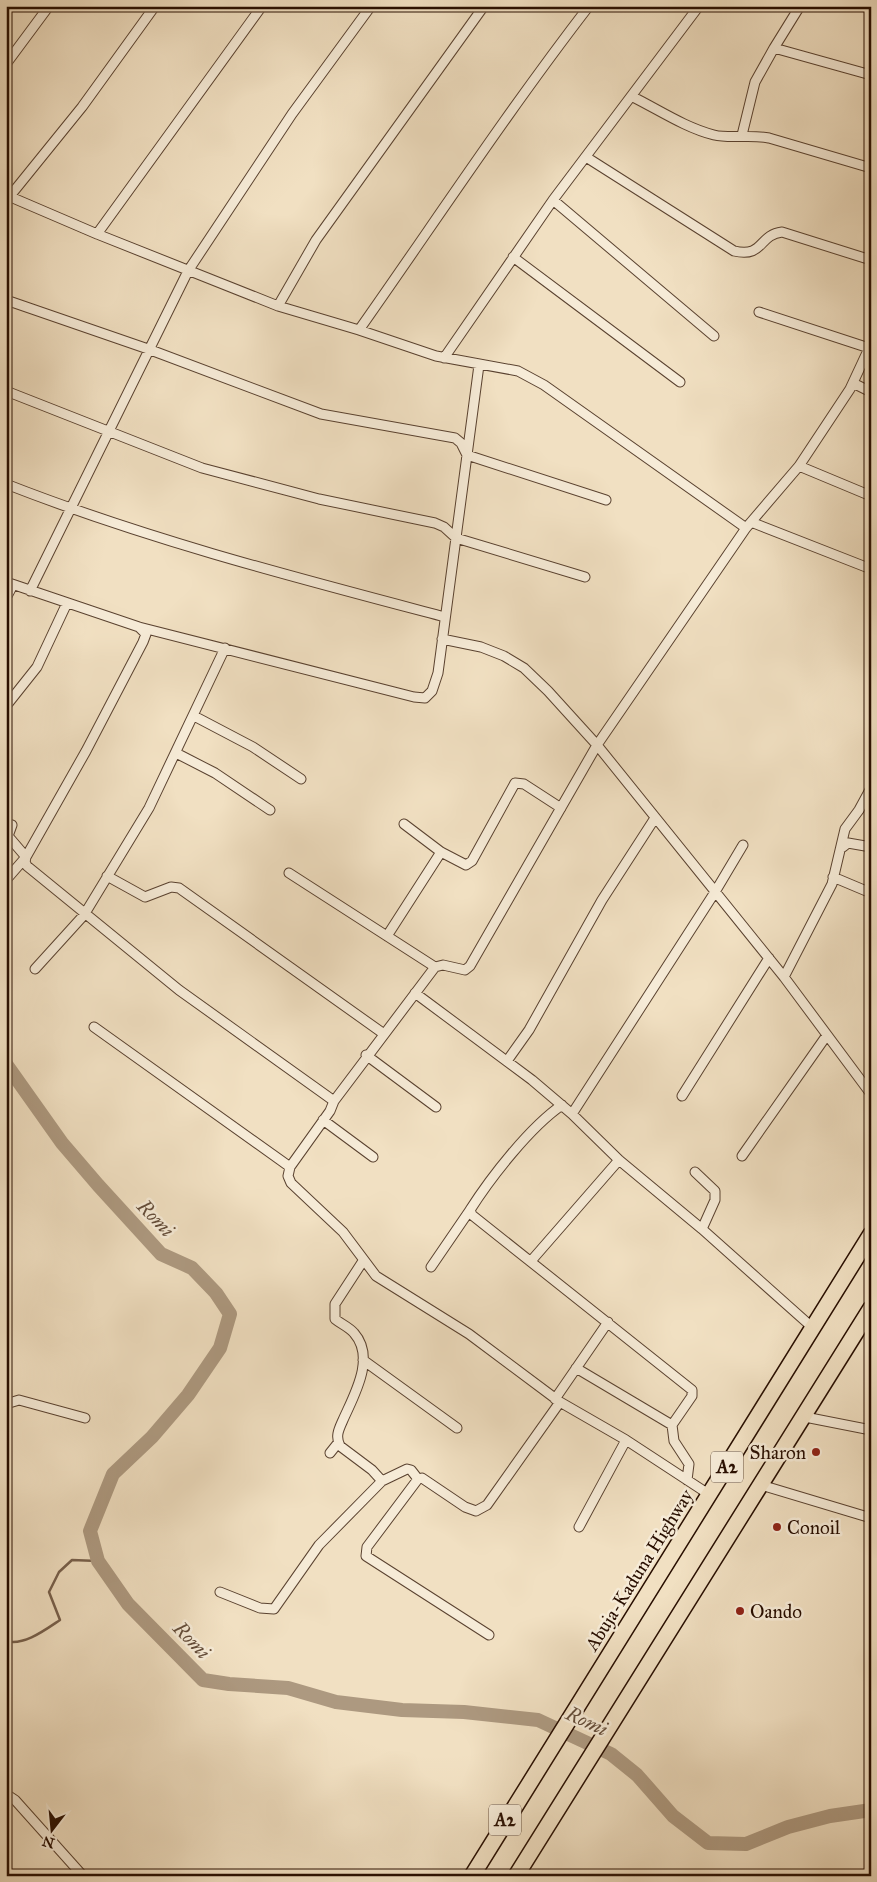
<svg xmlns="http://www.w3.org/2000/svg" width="877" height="1882" font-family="'IM FELL Great Primer',serif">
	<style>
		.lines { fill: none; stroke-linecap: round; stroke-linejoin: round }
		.stream { stroke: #78614d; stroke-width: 2.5 }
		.river { stroke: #ad9980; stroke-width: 14 }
		.minor-casing { stroke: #5a4230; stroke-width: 11 }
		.trunk-casing { stroke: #280e00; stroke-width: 18 }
		.minor { stroke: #f6ebd7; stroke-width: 9 }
		.trunk { stroke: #f1e0c2; stroke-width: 15 }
		.poi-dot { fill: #8f2418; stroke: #f6ebd7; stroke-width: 2 }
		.labels { text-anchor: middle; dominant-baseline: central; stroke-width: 5; stroke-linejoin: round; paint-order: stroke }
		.shield { fill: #f6ebd7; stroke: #665040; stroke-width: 1 }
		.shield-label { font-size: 18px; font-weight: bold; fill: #280e00 }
		.poi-label { font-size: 19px; fill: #280e00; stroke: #f6ebd7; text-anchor: start }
		.street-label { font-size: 19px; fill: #280e00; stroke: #f6ebd7 }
		.water-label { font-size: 20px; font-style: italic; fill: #644d3a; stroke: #f6ebd7 }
	</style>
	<rect width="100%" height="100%" fill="#f1e0c2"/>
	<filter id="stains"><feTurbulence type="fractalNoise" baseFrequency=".004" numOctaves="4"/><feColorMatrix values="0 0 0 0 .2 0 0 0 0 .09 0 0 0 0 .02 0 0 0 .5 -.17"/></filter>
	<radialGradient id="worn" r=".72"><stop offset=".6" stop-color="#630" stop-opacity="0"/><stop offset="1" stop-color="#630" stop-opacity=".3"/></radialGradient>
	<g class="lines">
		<!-- stream -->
		<path class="stream" d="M 6,1641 C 24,1646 45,1630 60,1620 L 49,1592 L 59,1572 L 72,1560 L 98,1561"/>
		<!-- river -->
		<path class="river" d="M 6,1064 L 62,1143 L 98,1185 L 161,1254 L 192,1268 L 216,1293 L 230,1314 L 220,1348 L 188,1395 L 152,1437 L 113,1474 L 90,1531 L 98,1561 L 128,1604 L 203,1680 L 229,1684 L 288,1688 L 336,1702 L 402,1710 L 464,1712 L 538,1720 L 611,1754 L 637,1775 L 673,1816 L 708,1843 L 746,1844 L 788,1827 L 830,1816 L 871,1810"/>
		<!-- minor casing -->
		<g class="minor-casing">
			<path id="minor" d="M 774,48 L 871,75
				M 6,64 L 49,6
				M 633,97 C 659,110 686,128 714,135 C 731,139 750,134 769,138 L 871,168
				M 742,135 L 755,82 L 774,48 L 800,6
				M 586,157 L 734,251 C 764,258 758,235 782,232 L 871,260
				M 6,195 L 97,234 L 278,306 L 359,330 L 436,356 L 518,371 L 544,385 L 746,528
				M 10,196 L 82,107 L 155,6
				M 553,200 L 714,336
				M 97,234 L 262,6
				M 513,257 L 680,382
				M 6,300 L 148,349 L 321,414 L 455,438 L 461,443 L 467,455 L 606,500
				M 278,306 L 316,240 L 484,6
				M 759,312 L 869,348
				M 359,330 C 435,222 508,111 589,6
				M 444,358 L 553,200 L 699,6
				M 853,383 L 871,392
				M 6,391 L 202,468 L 319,499 L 435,523 L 444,527 L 456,538 L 585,577
				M 799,466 L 871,496
				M 6,484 C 149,540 297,578 445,617
				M 751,522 L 871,569
				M 6,582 L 139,627 L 414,697 L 425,698 L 432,691 L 438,673 L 479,365
				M 30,591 L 188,271 L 292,114 L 371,6
				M 6,598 L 13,585
				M 442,639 L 481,647 L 504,656 L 524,668 L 548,691 L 597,745 L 784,977 L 871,1094
				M 6,706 L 37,667 L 67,603
				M 194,716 L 253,747 L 301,779
				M 176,753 L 215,773 L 270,810
				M 6,823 L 12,825 L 8,836 L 26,857 L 25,862 L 27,866 L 179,990 L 334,1101
				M 404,824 L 441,852 L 466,865 L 472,861 L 515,783 L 524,784 L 561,808
				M 843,847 L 848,843 L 871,847
				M 289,873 L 435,967
				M 107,876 L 145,897 L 171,887 L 179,888 L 384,1034
				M 833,877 L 871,893
				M 6,880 L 26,857 L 86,751 L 143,642 L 146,634 L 139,627
				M 387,936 L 441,852
				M 35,969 L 84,915 L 149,808 L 225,648
				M 784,977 L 832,884 L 845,829 L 859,810 L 871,788
				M 415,993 L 532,1080 L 572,1114 L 619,1160 L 702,1229 L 813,1328
				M 94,1027 L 290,1167
				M 366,1055 L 436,1107
				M 507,1061 L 529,1030 L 602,900 L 655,818
				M 682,1096 L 769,958
				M 562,1105 C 530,1127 491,1177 470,1210 L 472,1215 L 692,1390 L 692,1396 L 672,1425 L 674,1441 L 689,1464 L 687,1480
				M 572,1114 L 715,892 L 743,845
				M 323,1120 L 373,1157
				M 742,1156 L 827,1035
				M 695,1172 L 715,1191 L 715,1200 L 702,1229
				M 363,1261 L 335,1304 L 335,1319 C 341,1324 349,1327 354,1333 C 376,1358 354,1395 343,1420 C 339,1429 335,1436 340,1446 L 372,1470 L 382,1481
				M 531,1261 L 619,1160
				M 431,1267 L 470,1210
				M 363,1360 L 457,1428
				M 576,1368 L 672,1425
				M 555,1399 L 608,1322
				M 6,1404 L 19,1400 L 85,1418
				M 805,1417 L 871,1430
				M 330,1453 L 338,1443
				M 418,1479 L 367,1547 L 366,1556 L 489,1635
				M 761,1485 L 871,1518
				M 710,1495 L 626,1440 L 560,1402 L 469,1334 L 376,1276 L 343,1232 L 291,1183 L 288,1176 L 290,1167 L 330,1111 L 334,1101 L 435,967 L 443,965 L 465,970 L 470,966 L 597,745 L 746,528 L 799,466 L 850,389 L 871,344
				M 579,1527 L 626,1440
				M 220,1592 L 260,1608 L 274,1609 L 319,1545 L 382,1481 L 407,1469 L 411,1470 L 418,1479 L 422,1478 L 465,1507 L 476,1511 L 487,1505 L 560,1402
				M 6,1794 L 15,1800 L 83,1876"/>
		</g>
		<!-- trunk casing -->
		<g class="trunk-casing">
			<path id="trunk" d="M 472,1876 L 871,1234
				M 516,1876 L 871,1308"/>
		</g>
		<!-- minor -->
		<use href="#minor" class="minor"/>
		<!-- trunk -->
		<use href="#trunk" class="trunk"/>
	</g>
	<!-- markers -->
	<g class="poi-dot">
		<circle cx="816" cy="1452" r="5"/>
		<circle cx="777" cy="1527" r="5"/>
		<circle cx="740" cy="1611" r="5"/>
	</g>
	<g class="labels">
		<!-- shield labels -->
		<g class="shield">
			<rect x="711" y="1451.5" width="32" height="31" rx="4"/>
			<rect x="489" y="1804.5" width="32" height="31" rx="4"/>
		</g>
		<g class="shield-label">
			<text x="727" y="1467">A2</text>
			<text x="505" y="1820">A2</text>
		</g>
		<!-- poi labels -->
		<g class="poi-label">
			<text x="806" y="1452" text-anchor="end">Sharon</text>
			<text x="787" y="1527">Conoil</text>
			<text x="750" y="1611">Oando</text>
		</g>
		<!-- street labels -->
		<g class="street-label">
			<text transform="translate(639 1570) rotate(-58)">Abuja-Kaduna Highway</text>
		</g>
		<!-- water labels -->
		<g class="water-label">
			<text transform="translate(156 1218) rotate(46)">Romi</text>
			<text transform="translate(192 1640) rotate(46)">Romi</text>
			<text transform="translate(587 1721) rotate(25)">Romi</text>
		</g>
	</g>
	<!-- margin -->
	<rect width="877" height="1882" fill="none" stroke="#f1e0c2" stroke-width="25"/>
	<rect x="8" y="8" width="862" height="1867" fill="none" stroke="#280e00" stroke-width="2.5"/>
	<rect x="12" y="12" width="852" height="1857" fill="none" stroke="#280e00"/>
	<!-- north arrow -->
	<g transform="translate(52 1830) rotate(196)" stroke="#f6ebd7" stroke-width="4" paint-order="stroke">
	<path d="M0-4L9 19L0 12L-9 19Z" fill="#280e00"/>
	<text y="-8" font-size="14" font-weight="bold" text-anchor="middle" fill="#280e00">N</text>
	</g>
	<rect width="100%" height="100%" filter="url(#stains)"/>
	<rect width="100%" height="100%" fill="url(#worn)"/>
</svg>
